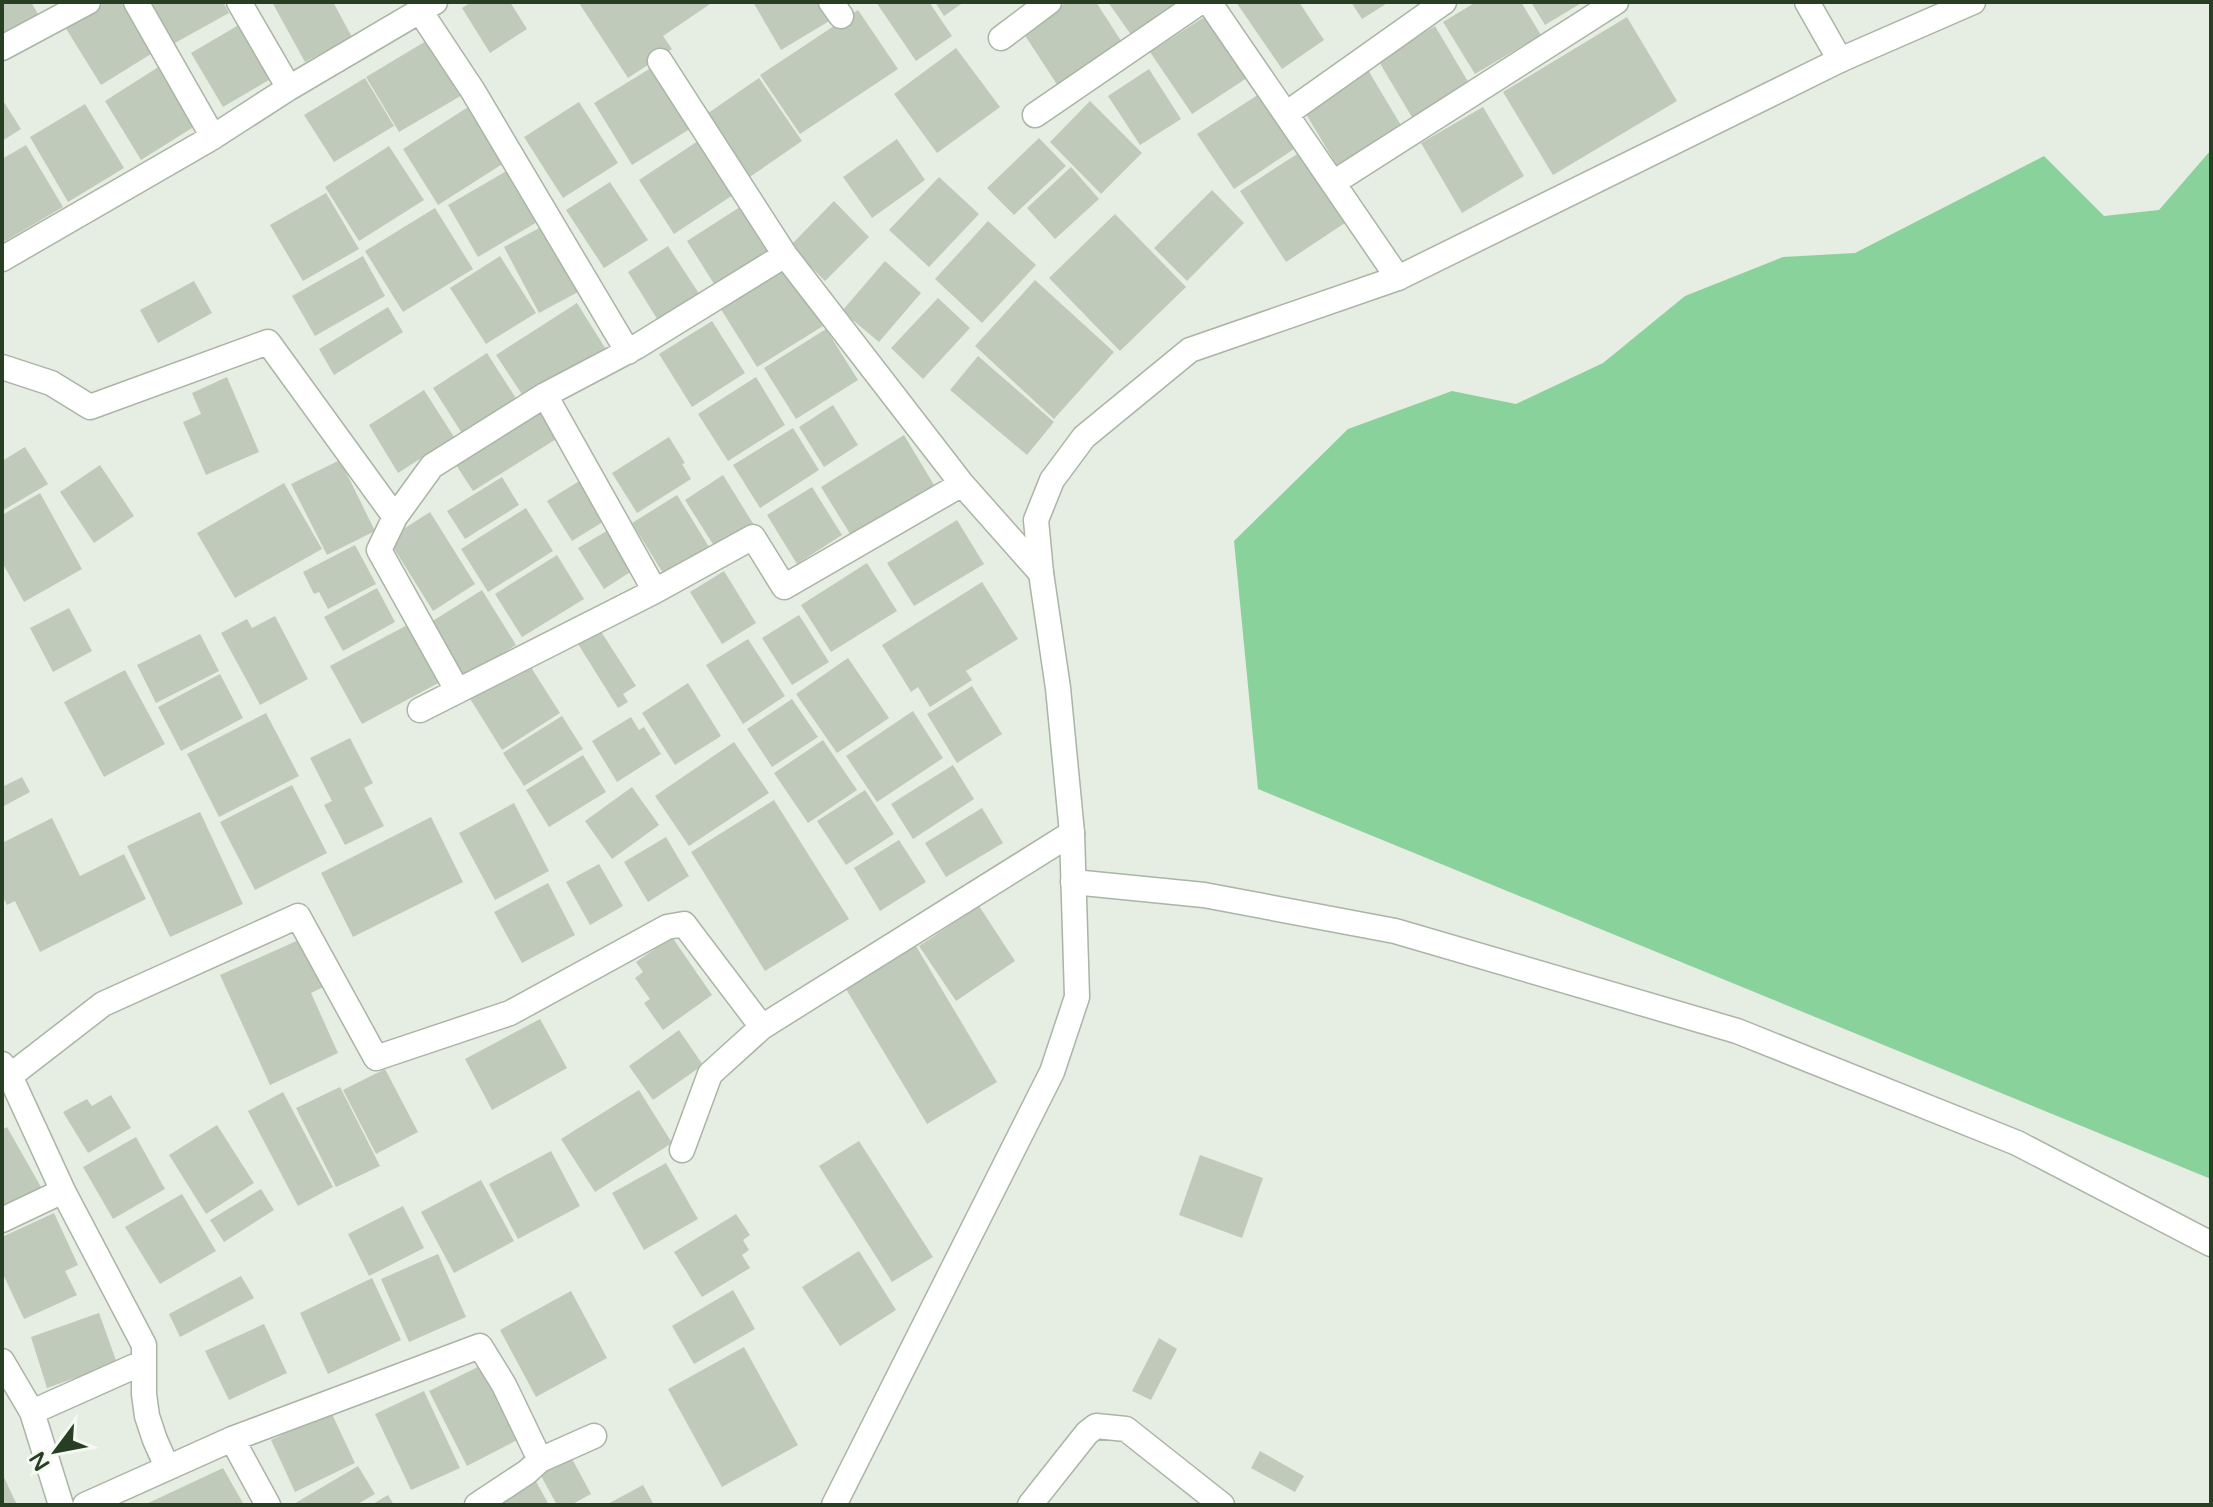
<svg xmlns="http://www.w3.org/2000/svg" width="2213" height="1507" font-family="'Varela Round',sans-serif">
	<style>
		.water { fill: #8ad29c }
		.building { fill: #c0cabb }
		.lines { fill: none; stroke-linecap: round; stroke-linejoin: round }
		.minor-casing { stroke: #a9b5a5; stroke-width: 27 }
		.tertiary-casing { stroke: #a9b5a5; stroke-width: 27 }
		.minor { stroke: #fff; stroke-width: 24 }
		.tertiary { stroke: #fff; stroke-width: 24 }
	</style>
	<rect width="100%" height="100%" fill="#e6ede2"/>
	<!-- water -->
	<path class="water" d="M 2211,150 L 2211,1179 L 1258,789 L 1234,541 L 1348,429 L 1452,391 L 1516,404 L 1603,363 L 1685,296 L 1783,257 L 1855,253 L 2044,156 L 2104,216 L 2159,210 Z"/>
	<!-- building -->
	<path class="building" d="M 2,2 L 31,2 L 41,19 L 2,41 Z
		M 105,2 L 129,2 L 159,49 L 101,85 L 65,27 Z
		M 149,2 L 223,2 L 229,13 L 173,44 Z
		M 272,2 L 333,2 L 352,37 L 305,62 Z
		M 471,2 L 510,2 L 527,29 L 490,53 L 462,8 Z
		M 581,2 L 713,2 L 663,36 L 672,49 L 628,78 L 579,3 Z
		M 753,2 L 821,2 L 831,20 L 781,50 Z
		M 876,2 L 929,2 L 952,36 L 916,61 Z
		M 935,2 L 964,2 L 944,16 Z
		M 1067,2 L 1096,2 L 1125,47 L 1060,89 L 1022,31 Z
		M 1108,2 L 1187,2 L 1134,39 Z
		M 1236,2 L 1299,2 L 1324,40 L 1282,69 Z
		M 1351,2 L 1389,2 L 1362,19 Z
		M 1476,2 L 1521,2 L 1541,35 L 1475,74 L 1443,22 Z
		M 1531,2 L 1583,2 L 1545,25 Z
		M 858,10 L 898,69 L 800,134 L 760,75 Z
		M 1209,14 L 1250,76 L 1192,114 L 1150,52 Z
		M 1627,17 L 1677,101 L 1553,175 L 1503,92 Z
		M 242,23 L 274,77 L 223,107 L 191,53 Z
		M 1435,26 L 1470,85 L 1413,119 L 1378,60 Z
		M 431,38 L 464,94 L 399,132 L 366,77 Z
		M 956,48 L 1000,107 L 937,153 L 894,94 Z
		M 163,64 L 200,123 L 141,160 L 105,101 Z
		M 654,66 L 693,127 L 632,165 L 594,103 Z
		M 1149,69 L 1181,119 L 1140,145 L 1108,96 Z
		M 1368,70 L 1402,127 L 1337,166 L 1303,109 Z
		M 365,78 L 394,126 L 334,162 L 304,115 Z
		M 759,78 L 802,141 L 744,181 L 701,118 Z
		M 1264,91 L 1300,145 L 1234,189 L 1197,134 Z
		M 2,99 L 21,129 L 2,141 Z
		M 1090,101 L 1142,153 L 1101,194 L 1050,142 Z
		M 579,102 L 618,163 L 563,198 L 524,137 Z
		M 85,104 L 124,168 L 68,202 L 30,137 Z
		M 468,107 L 504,163 L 438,205 L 403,149 Z
		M 1483,107 L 1524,176 L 1462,213 L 1421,143 Z
		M 1039,138 L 1066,166 L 1014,215 L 987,188 Z
		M 897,139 L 925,180 L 872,218 L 843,177 Z
		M 698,141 L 733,195 L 674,234 L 639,180 Z
		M 26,145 L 63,207 L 2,243 L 2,159 Z
		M 389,146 L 424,200 L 359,241 L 325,187 Z
		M 1305,149 L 1351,219 L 1286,262 L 1240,191 Z
		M 515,166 L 544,218 L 478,257 L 448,205 Z
		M 1071,167 L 1099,199 L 1055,239 L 1027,208 Z
		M 939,177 L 979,214 L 929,267 L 889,230 Z
		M 610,182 L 648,240 L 604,268 L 566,210 Z
		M 1212,190 L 1244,223 L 1187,281 L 1154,248 Z
		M 326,193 L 359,249 L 303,281 L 270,225 Z
		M 834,201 L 869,237 L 825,281 L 790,246 Z
		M 740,207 L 769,253 L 716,287 L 687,241 Z
		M 435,208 L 473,269 L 403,312 L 365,251 Z
		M 1115,214 L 1186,287 L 1120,351 L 1049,278 Z
		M 988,221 L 1036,265 L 982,323 L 935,279 Z
		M 543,226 L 578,292 L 539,313 L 504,247 Z
		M 668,246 L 700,295 L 659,322 L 628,272 Z
		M 363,256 L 385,296 L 315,336 L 292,296 Z
		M 500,256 L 536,313 L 486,344 L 450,288 Z
		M 885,261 L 921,293 L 879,342 L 842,311 Z
		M 785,264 L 823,326 L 757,367 L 719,306 Z
		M 1035,280 L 1114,352 L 1054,419 L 975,346 Z
		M 194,281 L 212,313 L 158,343 L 140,310 Z
		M 938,298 L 970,328 L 923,379 L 891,348 Z
		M 577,303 L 607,351 L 527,402 L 496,355 Z
		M 388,307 L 403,332 L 334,375 L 319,349 Z
		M 712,321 L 745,373 L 692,407 L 659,354 Z
		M 826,329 L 858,380 L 796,419 L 764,368 Z
		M 487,353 L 519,403 L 465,438 L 433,388 Z
		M 978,356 L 1054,422 L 1027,455 L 950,390 Z
		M 227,377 L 259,452 L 206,475 L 183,422 L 201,414 L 192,393 Z
		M 756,377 L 785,425 L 728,461 L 698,414 Z
		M 424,390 L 454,437 L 398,473 L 369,425 Z
		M 833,405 L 858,445 L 824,467 L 799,427 Z
		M 543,406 L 561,436 L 473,491 L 454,462 Z
		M 793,428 L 819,470 L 760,508 L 733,465 Z
		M 904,435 L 934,485 L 852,537 L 821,487 Z
		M 669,437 L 685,463 L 682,464 L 691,479 L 637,513 L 612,473 Z
		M 25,447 L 48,484 L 2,511 L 2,461 Z
		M 340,460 L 375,531 L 327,555 L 291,484 Z
		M 100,465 L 134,516 L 94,543 L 60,492 Z
		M 723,475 L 754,525 L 716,549 L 685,500 Z
		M 502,477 L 519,505 L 465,539 L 447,511 Z
		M 581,480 L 606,520 L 572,541 L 547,501 Z
		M 284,483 L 322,549 L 235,598 L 197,533 Z
		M 812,487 L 842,535 L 797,564 L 767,515 Z
		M 40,493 L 82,569 L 24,602 L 2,562 L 2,515 Z
		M 677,495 L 711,550 L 666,578 L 632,523 Z
		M 526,508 L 553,551 L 488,592 L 461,549 Z
		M 430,512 L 475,584 L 433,611 L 388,539 Z
		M 957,520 L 984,564 L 914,606 L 887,563 Z
		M 610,529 L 635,569 L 604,589 L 578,548 Z
		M 355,545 L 376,584 L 328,609 L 319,592 L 314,594 L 303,572 Z
		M 557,555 L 584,599 L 522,637 L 495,594 Z
		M 867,563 L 897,611 L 831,652 L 801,605 Z
		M 724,571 L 756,623 L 722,644 L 690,592 Z
		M 982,582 L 1018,639 L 966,671 L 972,680 L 930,707 L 918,687 L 911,692 L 882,645 Z
		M 377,588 L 395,622 L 343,651 L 324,617 Z
		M 482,590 L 516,645 L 465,677 L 431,622 Z
		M 69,608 L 92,651 L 53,672 L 30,628 Z
		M 799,615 L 829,662 L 792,685 L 762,638 Z
		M 275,616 L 308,679 L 260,705 L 221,633 L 247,619 L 252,628 Z
		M 413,622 L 444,680 L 362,724 L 330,666 Z
		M 600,630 L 636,686 L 623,694 L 628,702 L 618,708 L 578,644 Z
		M 200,634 L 219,671 L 156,703 L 137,665 Z
		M 748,639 L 785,696 L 743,724 L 706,665 Z
		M 848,658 L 889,718 L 837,753 L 796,694 Z
		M 527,661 L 560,713 L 502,750 L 469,697 Z
		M 125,670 L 165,744 L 104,777 L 64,702 Z
		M 220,674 L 243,718 L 181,751 L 158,707 Z
		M 688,683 L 721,736 L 675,765 L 642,713 Z
		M 972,686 L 1002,734 L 957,763 L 927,714 Z
		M 792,699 L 818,737 L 772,767 L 747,729 Z
		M 913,711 L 943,758 L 877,802 L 846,756 Z
		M 266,713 L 299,776 L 219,817 L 187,754 Z
		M 562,716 L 583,749 L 524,786 L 503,753 Z
		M 631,717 L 639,730 L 644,727 L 661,754 L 617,782 L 592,741 Z
		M 350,738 L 373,783 L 364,788 L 384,826 L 345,845 L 324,805 L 332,801 L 310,758 Z
		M 823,740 L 857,790 L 808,823 L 774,773 Z
		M 734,742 L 769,793 L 689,846 L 655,796 Z
		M 583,755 L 606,792 L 549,827 L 526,790 Z
		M 953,765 L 974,799 L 913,839 L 891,804 Z
		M 22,777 L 30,792 L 2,807 L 2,787 Z
		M 292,785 L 327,853 L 255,890 L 220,822 Z
		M 632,787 L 659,825 L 612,859 L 585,821 Z
		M 865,790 L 894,834 L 846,865 L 817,821 Z
		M 774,800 L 849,919 L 765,971 L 691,852 Z
		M 514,803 L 549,871 L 495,900 L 459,833 Z
		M 982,808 L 1003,843 L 946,877 L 925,843 Z
		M 200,812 L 243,904 L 170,937 L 127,846 Z
		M 431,817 L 463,882 L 353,937 L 321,873 Z
		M 52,818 L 80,876 L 124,854 L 146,899 L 40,952 L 15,901 L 7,905 L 2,895 L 2,843 Z
		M 666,837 L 689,876 L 648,902 L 624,862 Z
		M 899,840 L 926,882 L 880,911 L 854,868 Z
		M 599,864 L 623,906 L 590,925 L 566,882 Z
		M 548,883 L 575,935 L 522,963 L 494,912 Z
		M 979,906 L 1015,961 L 956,1001 L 919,946 Z
		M 672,937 L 712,995 L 663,1030 L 644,1003 L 650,999 L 635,978 L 643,972 L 636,962 Z
		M 301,939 L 323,987 L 311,993 L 338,1053 L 270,1085 L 220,975 Z
		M 916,946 L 997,1082 L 927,1124 L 846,989 Z
		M 540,1019 L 567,1068 L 492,1110 L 465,1059 Z
		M 679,1030 L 703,1065 L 653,1100 L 629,1066 Z
		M 385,1069 L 418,1132 L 376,1154 L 343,1090 Z
		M 340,1087 L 380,1166 L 336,1187 L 296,1108 Z
		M 639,1090 L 672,1143 L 595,1192 L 561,1139 Z
		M 283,1092 L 333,1187 L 298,1206 L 248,1111 Z
		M 111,1095 L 131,1128 L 88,1153 L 63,1112 L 87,1099 L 92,1106 Z
		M 217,1125 L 254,1183 L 206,1214 L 169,1155 Z
		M 7,1127 L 41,1187 L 2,1208 L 2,1130 Z
		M 136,1137 L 165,1189 L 113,1219 L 83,1167 Z
		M 859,1141 L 933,1257 L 892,1282 L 819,1166 Z
		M 551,1151 L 580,1206 L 518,1239 L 489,1184 Z
		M 1200,1155 L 1263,1178 L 1242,1238 L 1179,1215 Z
		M 666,1163 L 698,1219 L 644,1250 L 612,1193 Z
		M 481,1180 L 514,1241 L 454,1273 L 421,1212 Z
		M 261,1189 L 274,1210 L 224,1242 L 210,1220 Z
		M 182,1194 L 216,1251 L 160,1284 L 125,1227 Z
		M 403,1206 L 424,1248 L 369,1276 L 348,1234 Z
		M 54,1213 L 78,1265 L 65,1271 L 77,1295 L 24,1319 L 2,1272 L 2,1237 Z
		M 736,1214 L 750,1235 L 743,1240 L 749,1250 L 742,1255 L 750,1268 L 702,1297 L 674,1252 Z
		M 859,1251 L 896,1310 L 840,1346 L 802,1287 Z
		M 438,1254 L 466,1317 L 409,1342 L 381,1279 Z
		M 241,1276 L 254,1298 L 180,1337 L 169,1314 Z
		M 372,1278 L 401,1340 L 328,1374 L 300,1313 Z
		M 733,1290 L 755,1329 L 694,1364 L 672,1326 Z
		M 571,1291 L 607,1358 L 536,1397 L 500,1330 Z
		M 99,1313 L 117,1363 L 47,1388 L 31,1337 Z
		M 264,1324 L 287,1373 L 229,1400 L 205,1351 Z
		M 1159,1338 L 1177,1349 L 1151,1400 L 1132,1391 Z
		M 744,1347 L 798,1445 L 722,1487 L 668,1389 Z
		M 482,1365 L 519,1439 L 467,1466 L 429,1391 Z
		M 424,1391 L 460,1468 L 411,1490 L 375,1414 Z
		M 331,1412 L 355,1463 L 295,1492 L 271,1440 Z
		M 1260,1451 L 1304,1476 L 1295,1492 L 1251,1468 Z
		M 571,1457 L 591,1494 L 571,1505 L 557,1505 L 540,1474 Z
		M 358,1466 L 375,1494 L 356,1505 L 292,1505 Z
		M 223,1468 L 244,1505 L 144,1505 Z
		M 2,1473 L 17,1505 L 2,1505 Z
		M 533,1476 L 549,1505 L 507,1505 L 501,1494 Z
		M 643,1485 L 654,1505 L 606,1505 Z
		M 388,1495 L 394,1505 L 371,1505 Z"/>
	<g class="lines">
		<!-- minor casing -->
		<g class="minor-casing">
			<path id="minor" d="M 136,2 L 213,137
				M 239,2 L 289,88
				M 831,2 L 841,16
				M 1209,2 L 1398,278
				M 1807,2 L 1840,60
				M 420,11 L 473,91 L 628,352
				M 1001,38 L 1049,2
				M 2,48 L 88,2
				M 660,61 L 785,255 L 962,484 L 1041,573
				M 1286,114 L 1444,2
				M 1035,115 L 1200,2
				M 1333,183 L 1616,2
				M 2,259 L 213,137 L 289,88 L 435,2
				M 2,367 L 51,383 L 90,407 L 268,342 L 395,517
				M 545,395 L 655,591
				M 457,690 L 379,550 L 395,517 L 432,466 L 545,395 L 636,347 L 785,255
				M 420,710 L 655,591 L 753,537 L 784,587 L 962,484
				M 1073,882 L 1204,895 L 1395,931 L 1737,1031 L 2017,1143 L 2211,1244
				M 2,1064 L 10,1076 L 63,1191 L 144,1345 L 144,1394 L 147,1416 L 155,1440 L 167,1467
				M 10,1076 L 103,1004 L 298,916 L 376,1058 L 510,1013 L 667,927 L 684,924 L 762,1027
				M 682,1150 L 710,1074 L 762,1027 L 1072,833
				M 2,1220 L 63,1191
				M 2,1361 L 32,1412 L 61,1505
				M 32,1412 L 144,1362
				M 232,1439 L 268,1505
				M 85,1505 L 232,1439 L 480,1346 L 504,1385 L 540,1460
				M 477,1505 L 527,1472 L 540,1460 L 594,1436
				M 1030,1505 L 1087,1433 L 1096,1426 L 1126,1429 L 1222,1505"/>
		</g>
		<!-- tertiary casing -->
		<g class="tertiary-casing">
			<path id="tertiary" d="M 834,1505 L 1052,1072 L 1077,997 L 1072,833 L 1058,688 L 1041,573 L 1036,520 L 1052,480 L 1084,437 L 1190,350 L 1398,278 L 1840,60 L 1973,2"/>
		</g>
		<!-- minor -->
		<use href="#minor" class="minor"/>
		<!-- tertiary -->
		<use href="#tertiary" class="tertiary"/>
	</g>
	<!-- border -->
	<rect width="2213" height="1507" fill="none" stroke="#273e22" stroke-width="8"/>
	<!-- north arrow -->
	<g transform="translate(56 1451) rotate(238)" stroke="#f5f9f3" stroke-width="6" paint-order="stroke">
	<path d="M0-6L14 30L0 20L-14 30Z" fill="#273e22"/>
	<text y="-12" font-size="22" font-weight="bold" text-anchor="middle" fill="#273e22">N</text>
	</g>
</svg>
